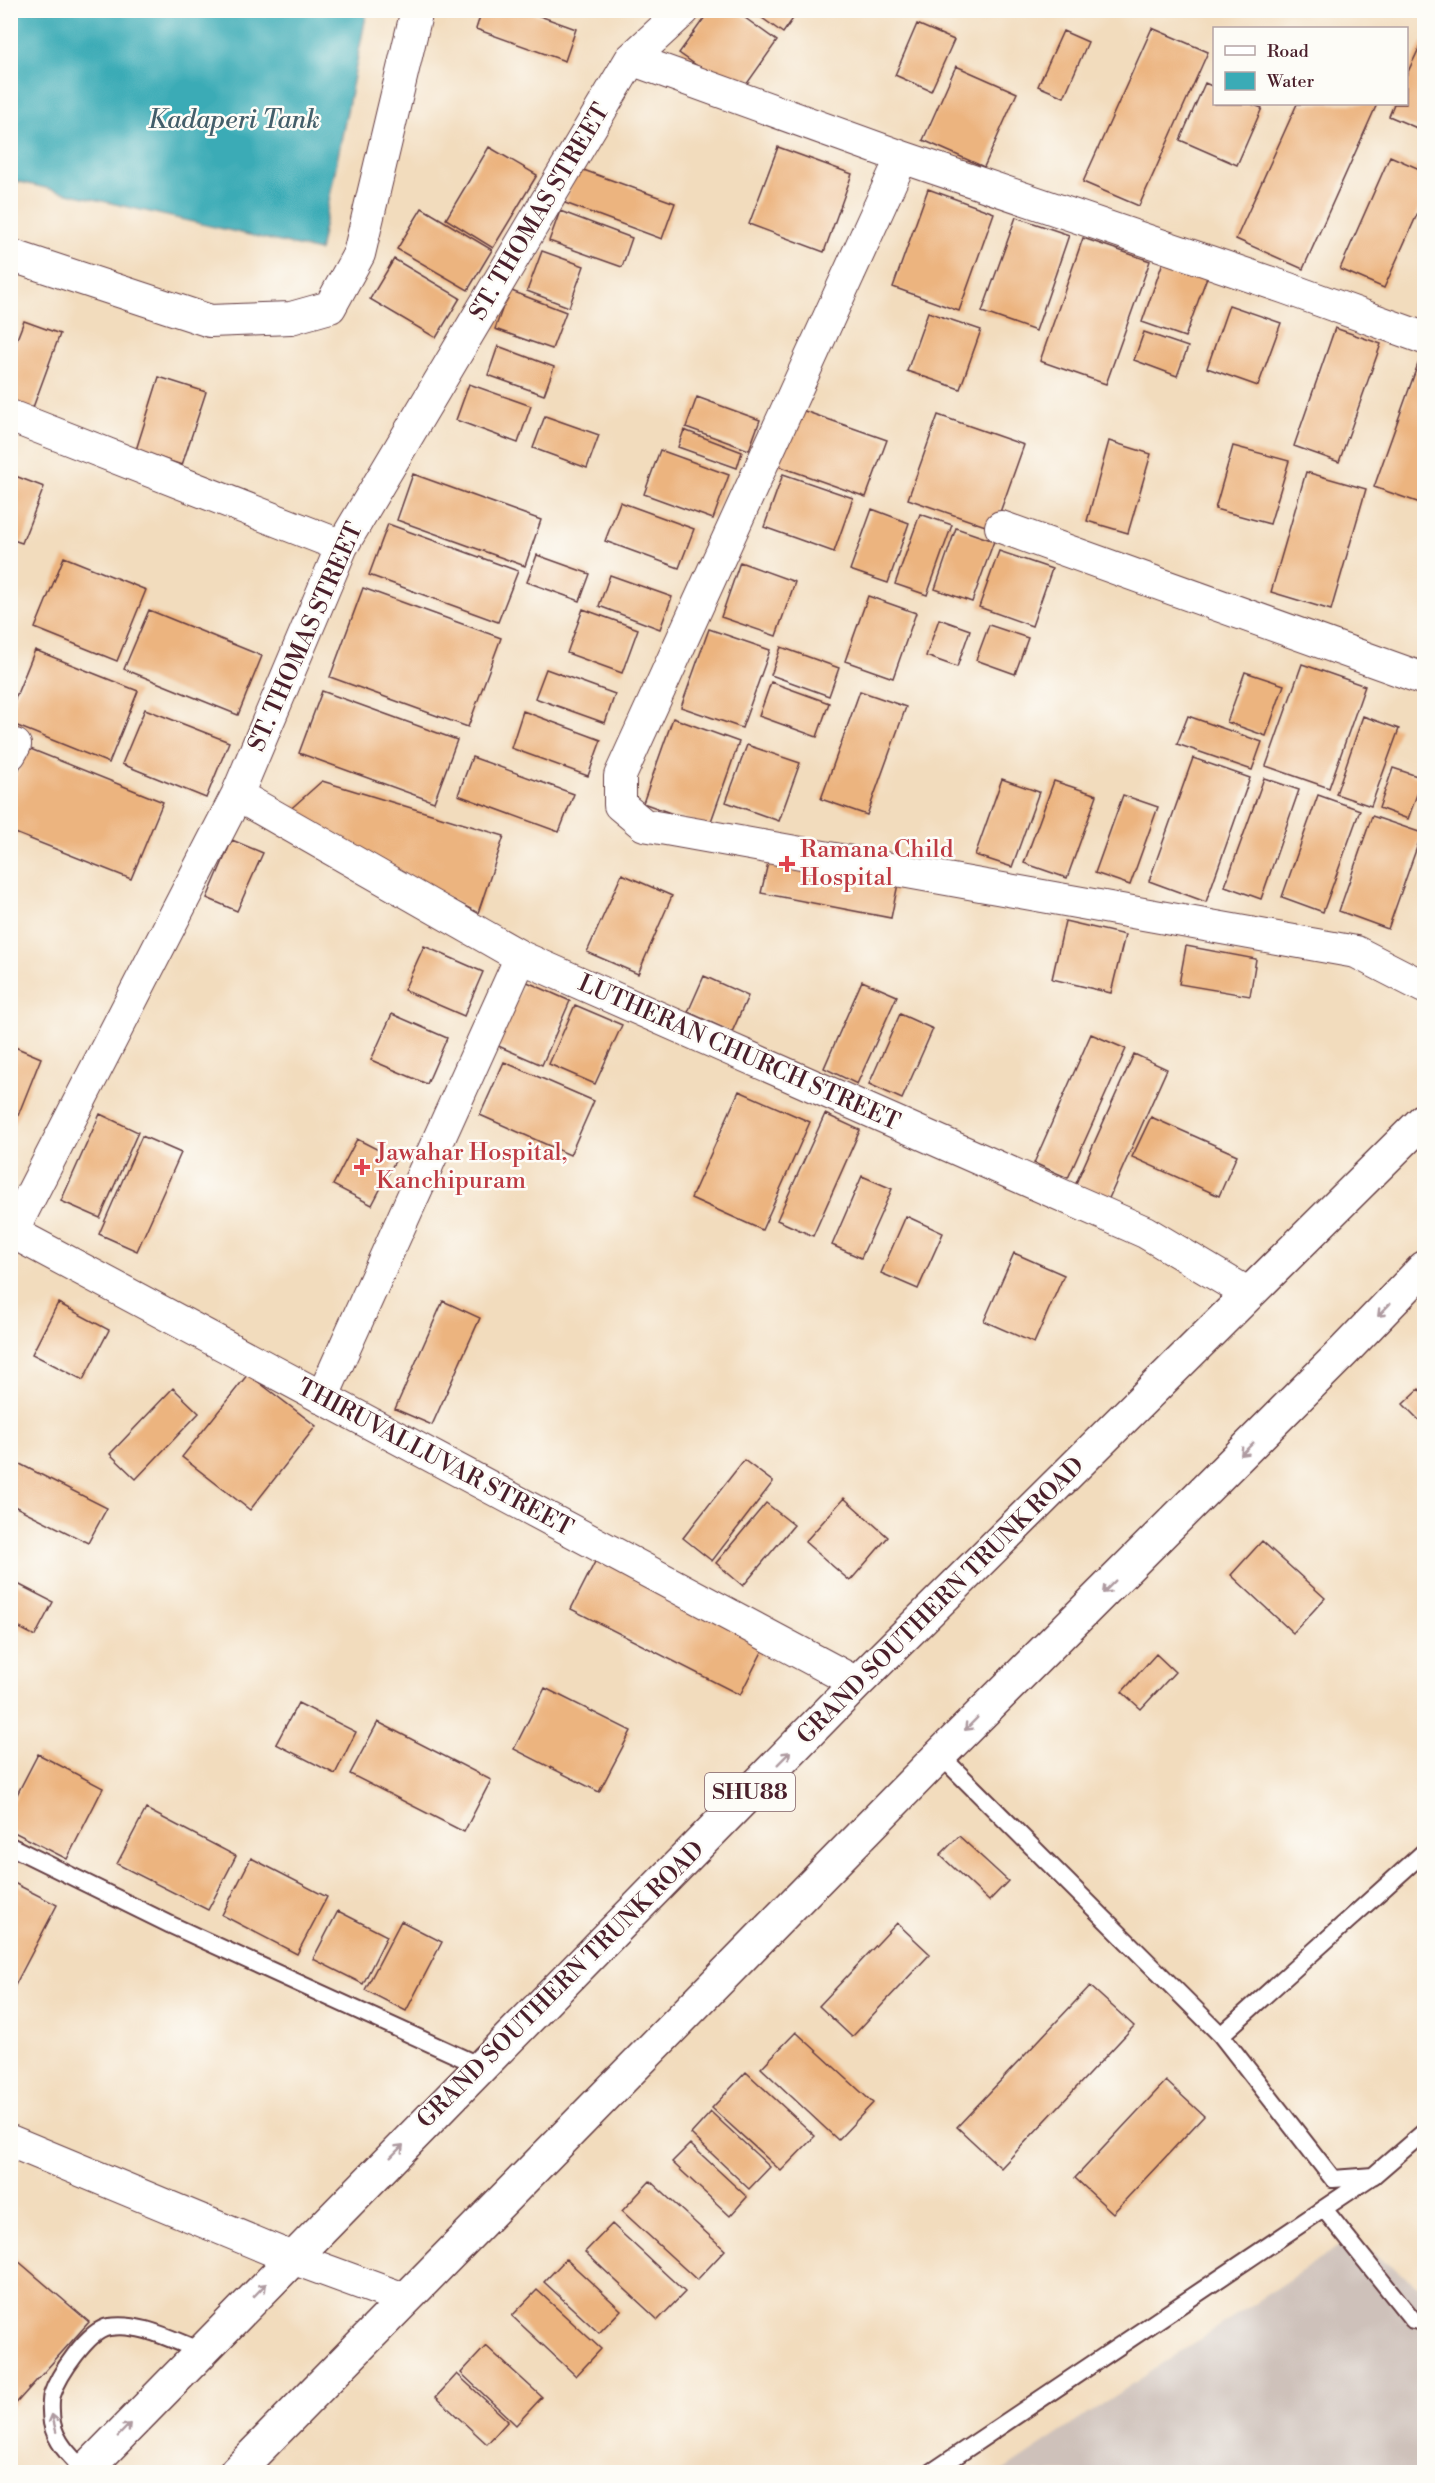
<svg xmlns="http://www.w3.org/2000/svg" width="1435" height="2483" font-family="'Libre Bodoni',serif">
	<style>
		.industrial { fill: #cec1ba }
		.water { fill: #3aabb6; stroke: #426570; stroke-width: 1.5 }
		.building { fill: #ecb47f }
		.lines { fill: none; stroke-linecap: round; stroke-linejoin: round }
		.service-casing { stroke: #633b41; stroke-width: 20 }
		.minor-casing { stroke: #633b41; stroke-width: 34 }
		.primary-casing { stroke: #633b41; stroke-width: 36 }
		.service { stroke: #fff; stroke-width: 16 }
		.minor { stroke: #fff; stroke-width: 32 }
		.primary { stroke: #fff; stroke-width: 33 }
		.oneway { stroke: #ae9aa0 }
		.health-dot { fill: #e0444e; stroke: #fdfcf7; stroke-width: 2 }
		.labels { text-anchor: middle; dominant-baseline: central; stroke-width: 5; stroke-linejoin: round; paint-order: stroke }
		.shield { fill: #fdfcf7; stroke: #806168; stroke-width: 1.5 }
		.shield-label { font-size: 22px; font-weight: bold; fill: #4a1f2b }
		.street-label { font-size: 24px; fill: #4a1f2b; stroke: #fdfcf7 }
		.health-label { font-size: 24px; fill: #be3a42; stroke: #fdfcf7; text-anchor: start }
		.water-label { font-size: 26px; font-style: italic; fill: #435e6a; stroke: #fdfcf7 }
	</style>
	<rect width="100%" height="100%" fill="#fdfcf7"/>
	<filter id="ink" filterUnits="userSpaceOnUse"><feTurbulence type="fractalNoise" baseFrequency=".0167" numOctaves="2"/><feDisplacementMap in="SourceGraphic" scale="12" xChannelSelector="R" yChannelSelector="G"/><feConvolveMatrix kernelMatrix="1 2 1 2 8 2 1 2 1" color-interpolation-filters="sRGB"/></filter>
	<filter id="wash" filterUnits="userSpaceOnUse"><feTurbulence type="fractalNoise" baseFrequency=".008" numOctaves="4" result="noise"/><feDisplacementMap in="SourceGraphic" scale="24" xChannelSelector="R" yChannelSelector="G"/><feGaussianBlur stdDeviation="1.35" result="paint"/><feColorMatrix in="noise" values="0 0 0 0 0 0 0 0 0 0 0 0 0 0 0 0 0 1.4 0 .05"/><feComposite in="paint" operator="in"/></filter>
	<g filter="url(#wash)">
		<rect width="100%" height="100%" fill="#f2dcbd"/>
		<!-- industrial -->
		<path class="industrial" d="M 1351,2238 L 1424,2290 L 1424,2472 L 1001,2472 Z"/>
		<!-- water -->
		<path class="water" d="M 11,10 L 367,11 L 319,251 L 11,180 Z"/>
		<g id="blocks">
			<!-- building -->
			<path class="building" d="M 482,10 L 523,10 L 576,29 L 565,61 L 476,29 Z
				M 710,10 L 734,10 L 777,41 L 739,95 L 679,53 Z
				M 751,10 L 799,10 L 783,33 Z
				M 917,24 L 954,40 L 931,91 L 895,75 Z
				M 1152,28 L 1208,52 L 1139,206 L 1083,182 Z
				M 1063,31 L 1088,42 L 1064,97 L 1038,86 Z
				M 1422,42 L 1424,43 L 1424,131 L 1389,116 L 1394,104 L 1406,104 L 1406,76 Z
				M 956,66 L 1017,93 L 984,167 L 923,140 Z
				M 1205,83 L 1214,87 L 1214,104 L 1251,104 L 1262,108 L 1237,165 L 1180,140 Z
				M 1297,104 L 1377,104 L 1303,269 L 1236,239 Z
				M 489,147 L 537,175 L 493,248 L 446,219 Z
				M 778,147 L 852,174 L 824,252 L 749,224 Z
				M 1390,156 L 1424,171 L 1424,199 L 1384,288 L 1340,269 Z
				M 578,168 L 675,203 L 662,239 L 565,203 Z
				M 928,189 L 994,213 L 959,311 L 893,287 Z
				M 422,208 L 492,250 L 468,290 L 397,249 Z
				M 560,211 L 632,238 L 622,267 L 549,241 Z
				M 1016,217 L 1069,235 L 1036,331 L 982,312 Z
				M 1083,238 L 1150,261 L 1106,384 L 1040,361 Z
				M 542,251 L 584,266 L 569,307 L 527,291 Z
				M 394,259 L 460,298 L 436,338 L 370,299 Z
				M 1163,262 L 1207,277 L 1185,337 L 1142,322 Z
				M 509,290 L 566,312 L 552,349 L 495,329 Z
				M 1229,305 L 1281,323 L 1258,386 L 1207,368 Z
				M 928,312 L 981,330 L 960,389 L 907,371 Z
				M 24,321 L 60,334 L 28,421 L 10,415 L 10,357 Z
				M 1335,328 L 1381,344 L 1339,462 L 1294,446 Z
				M 1144,332 L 1188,347 L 1177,376 L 1134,360 Z
				M 498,346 L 554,367 L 544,395 L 488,375 Z
				M 1418,364 L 1424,366 L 1424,499 L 1423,504 L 1374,487 Z
				M 159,377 L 206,392 L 182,465 L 136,450 Z
				M 469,384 L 531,406 L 518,443 L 456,420 Z
				M 697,397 L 760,420 L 749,450 L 686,427 Z
				M 793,407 L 887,440 L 866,497 L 773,464 Z
				M 938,415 L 1024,445 L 994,529 L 908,499 Z
				M 545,416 L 599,435 L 587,468 L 533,448 Z
				M 684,430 L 742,452 L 737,468 L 678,447 Z
				M 1109,441 L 1151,454 L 1128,533 L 1087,521 Z
				M 1233,446 L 1289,461 L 1270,524 L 1215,509 Z
				M 660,450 L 729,475 L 713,519 L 644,494 Z
				M 1306,472 L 1366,489 L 1331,610 L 1271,592 Z
				M 10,474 L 44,487 L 22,543 L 10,539 Z
				M 413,474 L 541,520 L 525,566 L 397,520 Z
				M 783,474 L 853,498 L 834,552 L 764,527 Z
				M 620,502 L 694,529 L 679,568 L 605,541 Z
				M 872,509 L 909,523 L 888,583 L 850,570 Z
				M 920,514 L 952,525 L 927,595 L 895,584 Z
				M 388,524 L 518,571 L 498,622 L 369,575 Z
				M 956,528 L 994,541 L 972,602 L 935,589 Z
				M 999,551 L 1052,569 L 1032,626 L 979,607 Z
				M 537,555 L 590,574 L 580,601 L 527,582 Z
				M 64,557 L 146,590 L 117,661 L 35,628 Z
				M 740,562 L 795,582 L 776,636 L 721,617 Z
				M 610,575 L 672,597 L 660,629 L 599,606 Z
				M 363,588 L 501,638 L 468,727 L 330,677 Z
				M 868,596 L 916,613 L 893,678 L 845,661 Z
				M 583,609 L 638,629 L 622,673 L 567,653 Z
				M 149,610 L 262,656 L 238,715 L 124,669 Z
				M 939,619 L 970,630 L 957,667 L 926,656 Z
				M 989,625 L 1028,638 L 1015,674 L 976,660 Z
				M 709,629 L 770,650 L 742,728 L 681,707 Z
				M 781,647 L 839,668 L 829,696 L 771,675 Z
				M 35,650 L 138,691 L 109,763 L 10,723 L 10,711 Z
				M 1302,664 L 1365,686 L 1329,788 L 1266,766 Z
				M 546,669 L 615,694 L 605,723 L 535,698 Z
				M 1245,672 L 1284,685 L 1266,736 L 1227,722 Z
				M 771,682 L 829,703 L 817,737 L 759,716 Z
				M 322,691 L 457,740 L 434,802 L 299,753 Z
				M 860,691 L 906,707 L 867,815 L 821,799 Z
				M 145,709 L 229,742 L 206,798 L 122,764 Z
				M 523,711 L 601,740 L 588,776 L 511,748 Z
				M 1188,716 L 1262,742 L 1252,770 L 1177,744 Z
				M 1363,716 L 1399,729 L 1371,806 L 1336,794 Z
				M 673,718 L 739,742 L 709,827 L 643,803 Z
				M 747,745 L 800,763 L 779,821 L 726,802 Z
				M 28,748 L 163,802 L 131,879 L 10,831 L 10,790 Z
				M 472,757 L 574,794 L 559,832 L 458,795 Z
				M 1193,758 L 1250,778 L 1206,902 L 1149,881 Z
				M 1393,768 L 1423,778 L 1408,819 L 1379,808 Z
				M 1264,778 L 1299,790 L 1261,899 L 1225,886 Z
				M 1002,779 L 1039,792 L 1012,867 L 975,855 Z
				M 322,781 L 504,836 L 478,913 L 286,813 Z
				M 1054,781 L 1097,795 L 1067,878 L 1024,863 Z
				M 1123,795 L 1158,807 L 1130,885 L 1095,873 Z
				M 1318,795 L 1360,810 L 1323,912 L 1282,897 Z
				M 1372,816 L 1422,833 L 1388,929 L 1339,911 Z
				M 232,840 L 263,853 L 237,911 L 207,898 Z
				M 770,854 L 899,879 L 891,918 L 761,893 Z
				M 622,874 L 672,896 L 638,974 L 587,952 Z
				M 1065,921 L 1125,935 L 1111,993 L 1052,979 Z
				M 424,946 L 483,972 L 464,1016 L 404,990 Z
				M 1186,946 L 1256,959 L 1250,996 L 1179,984 Z
				M 704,976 L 748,996 L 732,1032 L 688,1012 Z
				M 525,981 L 570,1001 L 542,1065 L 496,1045 Z
				M 862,981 L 897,996 L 857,1084 L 824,1068 Z
				M 575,1005 L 622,1025 L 595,1084 L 549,1064 Z
				M 392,1014 L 447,1038 L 427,1084 L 371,1060 Z
				M 900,1014 L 933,1029 L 902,1099 L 869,1084 Z
				M 1091,1034 L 1126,1049 L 1068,1178 L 1034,1163 Z
				M 10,1045 L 41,1058 L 11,1133 L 10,1133 Z
				M 1134,1054 L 1167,1069 L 1106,1205 L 1073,1190 Z
				M 504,1062 L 594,1101 L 570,1155 L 480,1115 Z
				M 739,1091 L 810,1122 L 762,1230 L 691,1198 Z
				M 100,1114 L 138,1132 L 100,1218 L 61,1201 Z
				M 825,1114 L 860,1130 L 813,1236 L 777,1220 Z
				M 1151,1117 L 1237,1155 L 1219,1196 L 1132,1157 Z
				M 142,1136 L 181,1153 L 137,1251 L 99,1234 Z
				M 357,1139 L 396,1159 L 372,1205 L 333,1185 Z
				M 862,1176 L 892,1189 L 861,1258 L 832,1245 Z
				M 906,1216 L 943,1233 L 918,1289 L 881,1273 Z
				M 1014,1253 L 1064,1275 L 1034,1343 L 984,1321 Z
				M 443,1301 L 480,1318 L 432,1425 L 395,1409 Z
				M 58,1303 L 109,1330 L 83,1380 L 32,1354 Z
				M 248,1374 L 316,1426 L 250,1510 L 182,1457 Z
				M 173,1388 L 199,1413 L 136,1479 L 110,1454 Z
				M 1419,1389 L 1424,1395 L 1424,1425 L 1403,1404 Z
				M 10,1459 L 107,1508 L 88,1543 L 10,1504 Z
				M 744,1460 L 773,1482 L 712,1561 L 683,1538 Z
				M 844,1498 L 888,1537 L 850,1581 L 805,1542 Z
				M 766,1503 L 794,1525 L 743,1586 L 716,1563 Z
				M 1262,1541 L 1325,1598 L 1293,1633 L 1231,1575 Z
				M 599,1554 L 768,1640 L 740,1695 L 571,1609 Z
				M 10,1580 L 53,1602 L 35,1636 L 10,1623 Z
				M 1156,1654 L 1175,1672 L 1141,1709 L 1122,1692 Z
				M 545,1688 L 631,1731 L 599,1792 L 514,1749 Z
				M 298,1703 L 356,1732 L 335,1774 L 276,1744 Z
				M 378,1722 L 491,1780 L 464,1832 L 350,1774 Z
				M 38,1754 L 103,1788 L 67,1859 L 10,1830 L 10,1808 Z
				M 146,1809 L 236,1856 L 208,1910 L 117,1864 Z
				M 959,1836 L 1008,1881 L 989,1901 L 940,1855 Z
				M 251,1858 L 327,1897 L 297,1954 L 222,1915 Z
				M 10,1881 L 57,1905 L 10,1995 Z
				M 338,1911 L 387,1936 L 363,1984 L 313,1959 Z
				M 401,1921 L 442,1942 L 406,2011 L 365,1990 Z
				M 897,1923 L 930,1954 L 852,2037 L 819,2006 Z
				M 1090,1986 L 1134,2026 L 1001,2168 L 957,2127 Z
				M 796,2032 L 873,2103 L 838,2140 L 761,2068 Z
				M 746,2072 L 815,2136 L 781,2171 L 712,2108 Z
				M 1166,2081 L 1204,2116 L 1113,2213 L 1075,2178 Z
				M 711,2112 L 770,2167 L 749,2189 L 691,2134 Z
				M 690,2144 L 747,2197 L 730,2216 L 672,2162 Z
				M 650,2181 L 725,2250 L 697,2280 L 622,2211 Z
				M 612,2224 L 685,2292 L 658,2320 L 585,2252 Z
				M 10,2254 L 89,2322 L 10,2410 Z
				M 566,2259 L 621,2310 L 599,2333 L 544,2282 Z
				M 537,2290 L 601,2349 L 576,2376 L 512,2316 Z
				M 486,2346 L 542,2397 L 516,2425 L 461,2373 Z
				M 457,2374 L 508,2421 L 487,2444 L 436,2397 Z"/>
		</g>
	</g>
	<g filter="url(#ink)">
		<use href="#blocks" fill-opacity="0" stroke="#633b41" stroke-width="1.5"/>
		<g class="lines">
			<!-- service casing -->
			<g class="service-casing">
				<path id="service" d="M 940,1755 L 1221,2035 L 1333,2179 L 1373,2176 L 1424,2132
					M 10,1846 L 171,1925 L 480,2066
					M 1221,2035 L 1424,1852
					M 1324,2209 L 1413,2320 L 1424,2322
					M 85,2471 C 71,2457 56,2443 52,2423 C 51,2416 50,2401 52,2395 C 58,2376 88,2330 109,2327 C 140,2322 172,2340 201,2351
					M 932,2472 L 1372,2176"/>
			</g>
			<!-- minor casing -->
			<g class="minor-casing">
				<path id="minor" d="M 631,59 L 902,157 L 1286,288 L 1424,338
					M 902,157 L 620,776 L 620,805 L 644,825 L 1356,952 L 1424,987
					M 10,255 L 210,321 L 291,318 L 330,307 L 359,254 L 417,10
					M 10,416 L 342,546
					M 1001,527 L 1424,679
					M 10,754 L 15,745
					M 237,795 L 521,957 L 1145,1232 L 1249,1294
					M 10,1231 L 857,1683
					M 12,1232 L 237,795 L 342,546 L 631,59 L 684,10
					M 322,1398 L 521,957
					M 10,2141 L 292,2258 L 404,2299"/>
			</g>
			<!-- primary casing -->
			<g class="primary-casing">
				<path id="primary" d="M 84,2472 L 857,1683 L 1424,1120
					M 236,2472 L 931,1764 L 1344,1351 L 1424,1268"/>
			</g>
			<!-- service -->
			<use href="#service" class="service"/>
			<!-- minor -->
			<use href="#minor" class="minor"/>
			<!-- primary -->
			<use href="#primary" class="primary"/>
		</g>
		<!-- one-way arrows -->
		<defs><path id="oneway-shaft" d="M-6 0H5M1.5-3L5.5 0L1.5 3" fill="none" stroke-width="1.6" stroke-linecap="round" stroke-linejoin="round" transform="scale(1.5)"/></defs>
		<g class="oneway">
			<use href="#oneway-shaft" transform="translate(1384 1310) rotate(134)"/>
			<use href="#oneway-shaft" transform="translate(1247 1449) rotate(135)"/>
			<use href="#oneway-shaft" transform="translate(1109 1587) rotate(135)"/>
			<use href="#oneway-shaft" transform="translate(971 1724) rotate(135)"/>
			<use href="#oneway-shaft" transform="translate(784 1758) rotate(-45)"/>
			<use href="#oneway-shaft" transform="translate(397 2151) rotate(-45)"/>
			<use href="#oneway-shaft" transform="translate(260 2290) rotate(-46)"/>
			<use href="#oneway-shaft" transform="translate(54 2423) rotate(-104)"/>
			<use href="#oneway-shaft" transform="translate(124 2430) rotate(-46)"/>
		</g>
	</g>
	<!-- markers -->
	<g class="health-dot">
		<path d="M784 855h6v6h6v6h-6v6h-6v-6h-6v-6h6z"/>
		<path d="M359 1158h6v6h6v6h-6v6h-6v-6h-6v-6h6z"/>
	</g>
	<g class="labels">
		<!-- shield labels -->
		<rect class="shield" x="705" y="1773" width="90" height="38" rx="4.5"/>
		<g class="shield-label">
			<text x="750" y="1792">SHU88</text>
		</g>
		<!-- street labels -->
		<g class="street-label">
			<text transform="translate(540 212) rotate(-59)">ST. THOMAS STREET</text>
			<text transform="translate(306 637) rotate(-66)">ST. THOMAS STREET</text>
			<text transform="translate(739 1053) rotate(24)">LUTHERAN CHURCH STREET</text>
			<text transform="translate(435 1458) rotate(28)">THIRUVALLUVAR STREET</text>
			<text transform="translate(941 1601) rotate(-45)">GRAND SOUTHERN TRUNK ROAD</text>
			<text transform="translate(561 1985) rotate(-45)">GRAND SOUTHERN TRUNK ROAD</text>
		</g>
		<!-- health labels -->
		<g class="health-label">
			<text x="800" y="850">Ramana Child<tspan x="800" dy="28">Hospital</tspan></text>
			<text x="376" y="1153">Jawahar Hospital,<tspan x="376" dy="28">Kanchipuram</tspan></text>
		</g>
		<!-- water labels -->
		<g class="water-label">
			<text x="234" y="120">Kadaperi Tank</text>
		</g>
	</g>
	<!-- margin -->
	<rect width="1435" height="2483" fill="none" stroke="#fdfcf7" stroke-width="36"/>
	<!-- legend -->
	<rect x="1213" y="27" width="195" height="78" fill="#fdfcf7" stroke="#b5a4a5" stroke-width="1.5"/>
	<rect x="1225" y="46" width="30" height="9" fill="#ffffff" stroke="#b5a4a5" stroke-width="1.5"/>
	<text x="1267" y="57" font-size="18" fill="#4a1f2b">Road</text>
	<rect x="1225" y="72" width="30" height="18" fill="#3aabb6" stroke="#b5a4a5" stroke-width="1.5"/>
	<text x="1267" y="87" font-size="18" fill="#4a1f2b">Water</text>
</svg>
